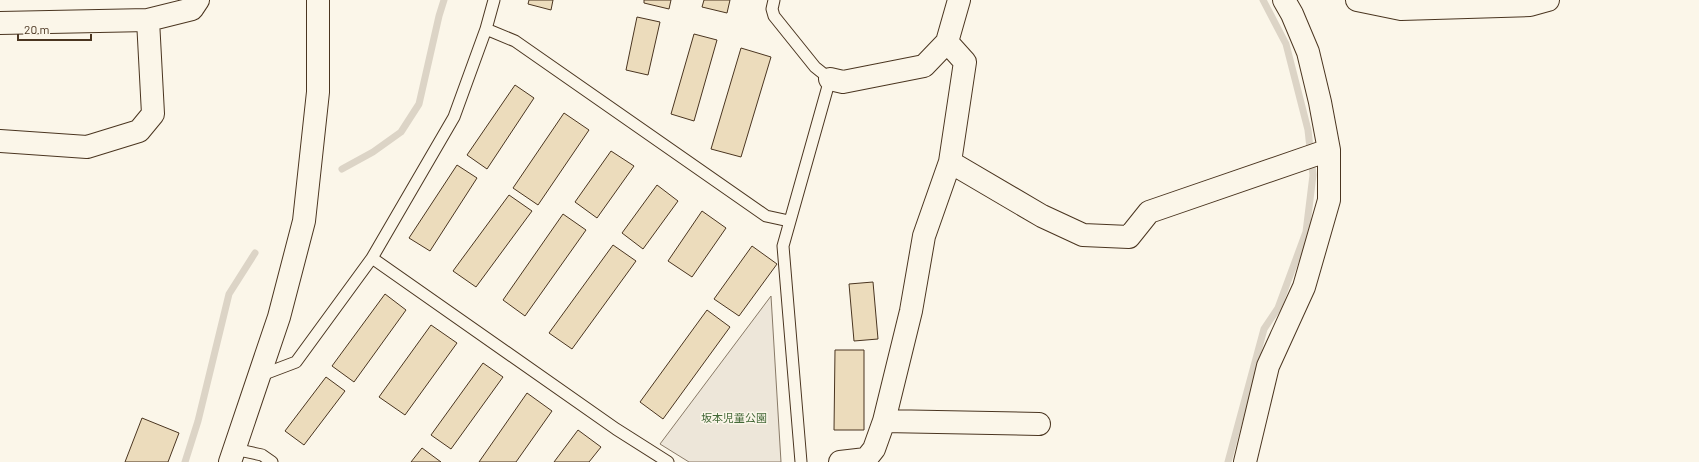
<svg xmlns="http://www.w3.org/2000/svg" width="1699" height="462" font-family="Barlow,'Noto Sans JP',sans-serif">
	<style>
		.green { fill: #ede6d9; stroke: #887966 }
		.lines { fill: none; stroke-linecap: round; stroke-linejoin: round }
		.stream { stroke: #dcd4c6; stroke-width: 7 }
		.building { fill: #ecdcbc; stroke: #4a3520 }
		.service-casing { stroke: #4a3520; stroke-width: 13 }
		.minor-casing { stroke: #4a3520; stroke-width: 24 }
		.tertiary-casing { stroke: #4a3520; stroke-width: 24 }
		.service { stroke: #fbf6e9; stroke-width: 11 }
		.minor { stroke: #fbf6e9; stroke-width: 22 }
		.tertiary { stroke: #fbf6e9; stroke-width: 22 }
		.labels { text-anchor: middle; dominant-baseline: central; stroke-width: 3; stroke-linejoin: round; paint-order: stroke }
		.park-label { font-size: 11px; fill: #436837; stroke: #fbf6e9 }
	</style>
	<rect width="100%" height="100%" fill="#fbf6e9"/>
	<!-- green -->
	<path class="green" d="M 771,296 L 781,462 L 689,462 L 660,444 Z"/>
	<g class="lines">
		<!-- stream -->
		<path class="stream" d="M 342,169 L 373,152 L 401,132 L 419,104 L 439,16 L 444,0
			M 185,462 L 198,421 L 229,294 L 255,253
			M 1228,462 L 1264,329 L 1278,308 L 1306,232 L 1313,175 L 1308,130 L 1286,44 L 1263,0"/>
	</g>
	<!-- building -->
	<path class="building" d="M 529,0 L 553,0 L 551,10 L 528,4 Z
		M 644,0 L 671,0 L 669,9 L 644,3 Z
		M 704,0 L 730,0 L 727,13 L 702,7 Z
		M 637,17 L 660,22 L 648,75 L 626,70 Z
		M 694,34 L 717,40 L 694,121 L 671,114 Z
		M 741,48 L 771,57 L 741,157 L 711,149 Z
		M 515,85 L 534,98 L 487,169 L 467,155 Z
		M 564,113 L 589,130 L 538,205 L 513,188 Z
		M 611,151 L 634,166 L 597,218 L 575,202 Z
		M 457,165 L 477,178 L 430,251 L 409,238 Z
		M 657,185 L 678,201 L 643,249 L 622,233 Z
		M 509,195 L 532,211 L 476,287 L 453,271 Z
		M 702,211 L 726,228 L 692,277 L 668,261 Z
		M 563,214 L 586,230 L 525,316 L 503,300 Z
		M 613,245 L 636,261 L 572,349 L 549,333 Z
		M 752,246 L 777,264 L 739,316 L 714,299 Z
		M 873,282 L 878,339 L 854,341 L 849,284 Z
		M 385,294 L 406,310 L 354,382 L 332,366 Z
		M 707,310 L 730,327 L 663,419 L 640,402 Z
		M 431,325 L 457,343 L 405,415 L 379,397 Z
		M 835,350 L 864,350 L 864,430 L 834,430 Z
		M 483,363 L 503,377 L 451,449 L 431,435 Z
		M 326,377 L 345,391 L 304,445 L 285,431 Z
		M 527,393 L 552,411 L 516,462 L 479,462 Z
		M 142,418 L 179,433 L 168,462 L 125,462 Z
		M 578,430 L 601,447 L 589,462 L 554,462 Z
		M 422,448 L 441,462 L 411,462 Z"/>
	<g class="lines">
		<!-- service casing -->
		<g class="service-casing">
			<path id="service" d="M 774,0 L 772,9 L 774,16 L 815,67 L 830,79 L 783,246 L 801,462
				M 486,29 L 515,41 L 766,216 L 789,221
				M 372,258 L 616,429 L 668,462
				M 259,376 L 296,362 L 372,258 L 454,117 L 486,29 L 494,0
				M 234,449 L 262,455 L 272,462"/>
		</g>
		<!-- minor casing -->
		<g class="minor-casing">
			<path id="minor" d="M 1357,0 L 1401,9 L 1530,5 L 1548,0
				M 0,23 L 148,20 L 192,9 L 198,0
				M 830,79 L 843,82 L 924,66 L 947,42 L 959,0
				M 0,141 L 87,147 L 139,131 L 153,114 L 148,20
				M 950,162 L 1042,216 L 1083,235 L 1129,237 L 1149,212 L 1329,150
				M 884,421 L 1039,424
				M 840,462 L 866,459 L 874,449 L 884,421 L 911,311 L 924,236 L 950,162 L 965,62 L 947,42
				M 1245,462 L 1268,366 L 1304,287 L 1329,200 L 1329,150 L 1320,102 L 1308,52 L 1292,14 L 1284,0"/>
		</g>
		<!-- tertiary casing -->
		<g class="tertiary-casing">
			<path id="tertiary" d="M 230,462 L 279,317 L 304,221 L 318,92 L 318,0"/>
		</g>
		<!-- service -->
		<use href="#service" class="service"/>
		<!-- minor -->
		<use href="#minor" class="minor"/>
		<!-- tertiary -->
		<use href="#tertiary" class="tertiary"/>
	</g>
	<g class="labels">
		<!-- park labels -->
		<g class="park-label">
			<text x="734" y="417">坂本児童公園</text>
		</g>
	</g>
	<!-- scale -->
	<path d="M18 34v6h73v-6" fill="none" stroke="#4a3520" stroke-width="2"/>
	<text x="24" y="34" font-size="12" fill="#4a3520" stroke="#fbf6e9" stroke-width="3" paint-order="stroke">20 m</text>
</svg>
